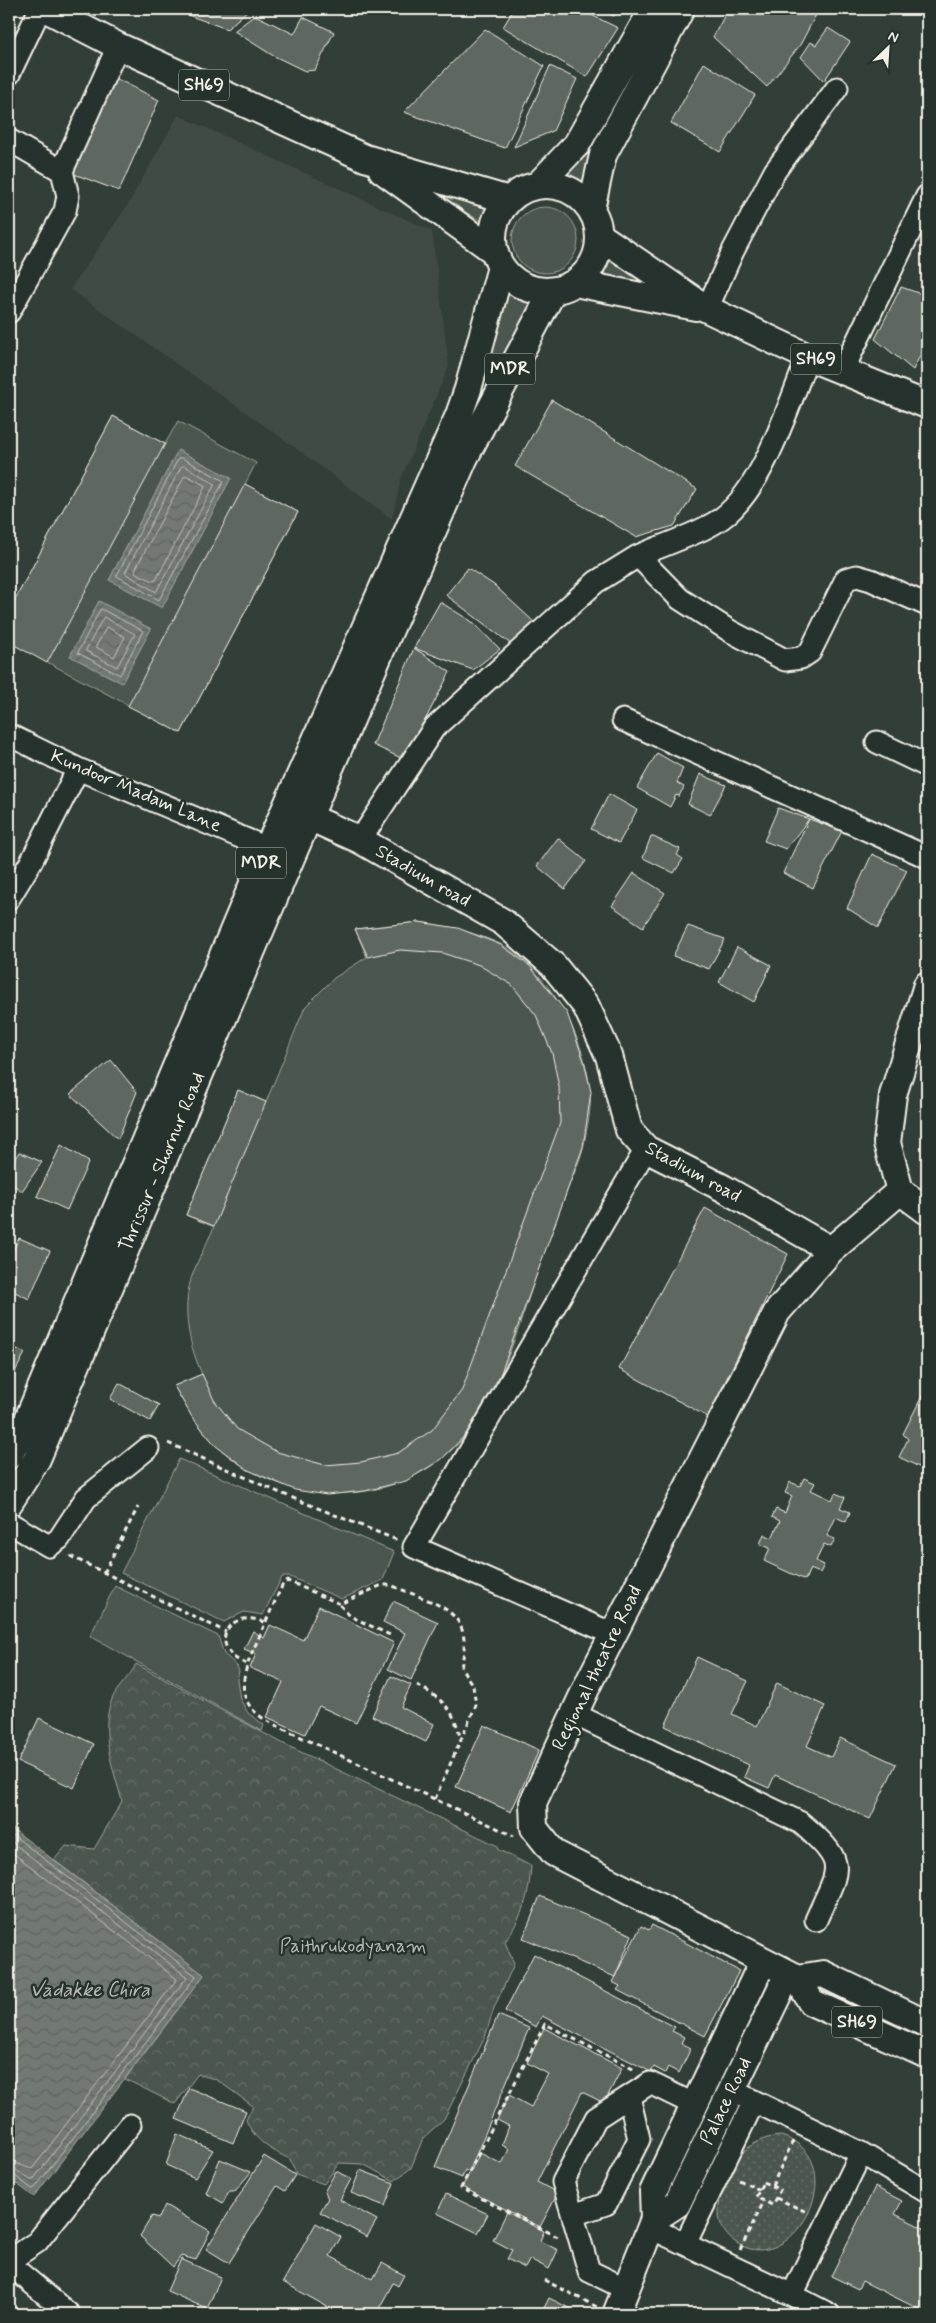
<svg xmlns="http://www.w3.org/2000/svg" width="936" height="2323" font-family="Mynerve,sans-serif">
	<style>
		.built { fill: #404b44 }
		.grass { fill: #4c564f; stroke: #a0a49c }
		.forest { fill: url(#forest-crowns); stroke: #a0a49c }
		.garden { fill: url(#garden-dots); stroke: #a0a49c }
		.water { fill: url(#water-waves); stroke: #a6a9a1 }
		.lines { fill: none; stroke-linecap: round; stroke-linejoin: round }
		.shore { stroke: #c0c1b9; stroke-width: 1 }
		.building { fill: #5f6861; stroke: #f4f1e8 }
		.minor-casing { stroke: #f4f1e8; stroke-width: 25 }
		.major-casing { stroke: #f4f1e8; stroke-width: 30 }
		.path { stroke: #f4f1e8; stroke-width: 3; stroke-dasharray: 5 4; stroke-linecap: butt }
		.minor { stroke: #26332d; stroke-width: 21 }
		.major { stroke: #26332d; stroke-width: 26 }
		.labels { text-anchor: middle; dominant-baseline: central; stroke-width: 5; stroke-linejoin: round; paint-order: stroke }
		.shield { fill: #26332d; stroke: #b6b8b0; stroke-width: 1 }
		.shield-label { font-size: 18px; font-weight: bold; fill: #f4f1e8 }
		.street-label { font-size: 19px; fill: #f4f1e8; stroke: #26332d }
		.park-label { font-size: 19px; fill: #b9bbb2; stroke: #26332d }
		.water-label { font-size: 20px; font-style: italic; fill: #babbb3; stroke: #26332d }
	</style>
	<defs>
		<pattern id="forest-crowns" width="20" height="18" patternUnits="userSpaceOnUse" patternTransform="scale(1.25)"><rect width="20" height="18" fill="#4c564f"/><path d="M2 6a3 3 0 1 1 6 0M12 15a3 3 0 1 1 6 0" fill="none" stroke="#666f68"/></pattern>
		<pattern id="garden-dots" width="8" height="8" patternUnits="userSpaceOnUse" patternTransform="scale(1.25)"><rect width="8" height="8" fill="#4c564f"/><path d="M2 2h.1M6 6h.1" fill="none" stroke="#666f68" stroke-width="1.8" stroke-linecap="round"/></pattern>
		<pattern id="water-waves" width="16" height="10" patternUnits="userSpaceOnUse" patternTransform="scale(1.25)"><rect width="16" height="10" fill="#727972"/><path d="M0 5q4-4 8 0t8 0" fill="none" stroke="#60635e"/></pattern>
	</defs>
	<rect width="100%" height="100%" fill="#323e38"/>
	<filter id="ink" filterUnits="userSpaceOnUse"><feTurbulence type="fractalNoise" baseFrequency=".02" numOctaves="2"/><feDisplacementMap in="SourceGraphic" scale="10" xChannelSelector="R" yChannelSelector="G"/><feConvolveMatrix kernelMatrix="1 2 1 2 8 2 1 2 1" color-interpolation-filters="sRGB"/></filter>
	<g filter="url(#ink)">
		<!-- built -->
		<path class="built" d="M 178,115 L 432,231 L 449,366 L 401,479 L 392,519 L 268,428 L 70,289 L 127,206 Z"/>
		<!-- grass -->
		<path class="grass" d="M 600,134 L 583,188 L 563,177 Z
			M 408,179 L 491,207 L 484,223 Z
			M512 240a33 33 0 1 1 66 0a33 33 0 1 1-66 0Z
			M 604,258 L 681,302 L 597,275 Z
			M 508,292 L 533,304 L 486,382 Z
			M 113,416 L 165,444 L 178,421 L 256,463 L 245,484 L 298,512 L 181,733 L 9,642 L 9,611 Z
			M 419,922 C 447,926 475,932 500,944 C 548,969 586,1038 590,1091 C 592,1107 587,1128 584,1144 C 581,1159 574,1173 569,1186 C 559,1213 549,1239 540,1265 C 521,1318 504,1384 471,1429 C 410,1509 289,1514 217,1446 C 199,1429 186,1407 174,1386 L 202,1374 C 190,1348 183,1316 189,1287 C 193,1267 206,1246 214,1227 L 186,1215 L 238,1090 L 266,1102 L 305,1007 L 334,978 L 367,957 L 355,929 Z
			M 179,1459 L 394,1552 L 383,1580 L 342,1599 L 290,1577 L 282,1577 L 263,1615 L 244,1612 L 224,1622 L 121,1573 Z
			M 115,1586 L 218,1636 L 224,1654 L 237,1666 L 239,1671 L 237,1680 L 240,1699 L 248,1713 L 264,1725 L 262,1731 L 90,1636 Z"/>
		<!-- forest -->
		<path class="forest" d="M 136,1664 L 284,1744 L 498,1846 L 497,1849 L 531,1866 C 529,1898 522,1916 505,1942 L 514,1964 L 494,2008 L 485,2037 L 444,2119 L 423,2138 L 411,2168 L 394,2181 L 363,2164 L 339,2163 L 324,2184 L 296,2174 L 290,2159 C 270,2150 255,2141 246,2120 L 253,2106 L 217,2080 L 198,2074 L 175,2104 L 125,2079 L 204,1975 L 54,1860 L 66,1846 L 94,1849 L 122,1801 C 113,1768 99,1732 112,1699 C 117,1687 130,1677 136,1664 Z"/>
		<!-- garden -->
		<path class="garden" d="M 781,2136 C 857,2158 794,2282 735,2242 C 726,2236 719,2225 719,2214 C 718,2177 742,2137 781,2136 Z"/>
		<!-- water -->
		<path class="water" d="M 178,450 L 231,478 L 162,608 L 109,580 Z
			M 99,601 L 151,629 L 122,683 L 70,656 Z
			M 9,1826 L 204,1975 L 34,2197 L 9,2178 Z"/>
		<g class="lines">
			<!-- shore -->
			<path class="shore" d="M 179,458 L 182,458 L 224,481 L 159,600 L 117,576 Z
				M 185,466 L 215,484 L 156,592 L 125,573 L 181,467 Z
				M 188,476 L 204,485 L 205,487 L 156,580 L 153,581 L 136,573 L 135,570 L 184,477 Z
				M 101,609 L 143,631 L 120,675 L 78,653 Z
				M 104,617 L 135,634 L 117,667 L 86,651 Z
				M 107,627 L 125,637 L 114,657 L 96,647 Z
				M 9,1832 L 196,1976 L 35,2188 L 32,2189 L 14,2175 L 9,2174
				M 9,1840 L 187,1977 L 33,2180 L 30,2180 L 16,2170 L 9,2168
				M 9,1850 L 177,1979 L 32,2169 L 9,2161"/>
		</g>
		<!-- building -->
		<path class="building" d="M 171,9 L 249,9 L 227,29 Z
			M 514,9 L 579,9 L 618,28 L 587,77 L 503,27 Z
			M 597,9 L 618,9 L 614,16 Z
			M 728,9 L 819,9 L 800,45 L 767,87 L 713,37 Z
			M 255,15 L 294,34 L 303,17 L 334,32 L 315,70 L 305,71 L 272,55 L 234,31 Z
			M 828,28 L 850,42 L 824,81 L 801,57 L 811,42 L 816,45 Z
			M 9,29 L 16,33 L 9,47 Z
			M 485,29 L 544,66 L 505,148 L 404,112 Z
			M 704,63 L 755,95 L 720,152 L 671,123 Z
			M 550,66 L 577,79 L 553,131 L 514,147 Z
			M 115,78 L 159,100 L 119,191 L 74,174 L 73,155 Z
			M 901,287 L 927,296 L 927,341 L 913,370 L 875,339 Z
			M 552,400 L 697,489 L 674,526 L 636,537 L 515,466 Z
			M 113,416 L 165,444 L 47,663 L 9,642 L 9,611 Z
			M 245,484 L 298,512 L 181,733 L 128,706 Z
			M 468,568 L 494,585 L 534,622 L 516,648 L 446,595 Z
			M 440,602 L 471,621 L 500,649 L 473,670 L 414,648 Z
			M 414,648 L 450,672 L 421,728 L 401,758 L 373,745 Z
			M 657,753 L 683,768 L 677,783 L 684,787 L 679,796 L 676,795 L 670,807 L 637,788 Z
			M 700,774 L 726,785 L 710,815 L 688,804 Z
			M 609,794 L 637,810 L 619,843 L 591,829 Z
			M 778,808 L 809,819 L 786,849 L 764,841 Z
			M 809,819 L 842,831 L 813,888 L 783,873 Z
			M 651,836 L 680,849 L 677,855 L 683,859 L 674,873 L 643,858 Z
			M 558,838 L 586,861 L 565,889 L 537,866 Z
			M 872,854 L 907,870 L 878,928 L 847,908 Z
			M 634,873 L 665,893 L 643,927 L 612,906 Z
			M 419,922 L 458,928 L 501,945 L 530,966 L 567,1013 L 584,1061 L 591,1092 L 583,1147 L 495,1389 L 471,1429 L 442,1459 L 406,1481 L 365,1491 L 327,1495 L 295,1490 L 248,1470 L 216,1446 L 192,1417 L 174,1386 L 202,1374 L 214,1400 L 237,1429 L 277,1452 L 325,1465 L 361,1462 L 398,1453 L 432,1430 L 462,1390 L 560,1123 L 559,1087 L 552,1053 L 536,1015 L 512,985 L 479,965 L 442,953 L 400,950 L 368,957 L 355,929 Z
			M 688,926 L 725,939 L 709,969 L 673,956 Z
			M 737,947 L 771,965 L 754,1002 L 719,982 Z
			M 111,1060 L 137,1092 L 118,1139 L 70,1094 Z
			M 238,1090 L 266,1102 L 214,1226 L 186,1215 Z
			M 61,1145 L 89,1161 L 67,1210 L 37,1196 Z
			M 19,1152 L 42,1162 L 22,1191 L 9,1182 L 9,1168 Z
			M 705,1208 L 788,1254 L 708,1417 L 619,1369 Z
			M 19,1238 L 50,1251 L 29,1299 L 9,1289 L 9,1259 Z
			M 9,1345 L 25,1353 L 9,1383 Z
			M 119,1383 L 159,1405 L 150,1421 L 110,1399 Z
			M 927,1386 L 927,1456 L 921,1468 L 899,1457 L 908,1439 L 903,1434 Z
			M 804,1478 L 815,1483 L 811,1490 L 832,1500 L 835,1493 L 845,1497 L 840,1508 L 850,1512 L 846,1522 L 836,1517 L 827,1536 L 835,1539 L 831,1547 L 824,1544 L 816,1561 L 824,1565 L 820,1573 L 810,1569 L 805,1580 L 764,1561 L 770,1548 L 760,1544 L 764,1534 L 772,1538 L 780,1521 L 772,1517 L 776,1509 L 785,1513 L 792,1496 L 785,1493 L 790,1482 L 800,1486 Z
			M 393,1601 L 438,1622 L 411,1680 L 388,1669 L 405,1633 L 383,1622 Z
			M 319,1606 L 394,1643 L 356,1723 L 319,1706 L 305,1734 L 267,1717 L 283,1682 L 250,1668 L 256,1654 L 244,1649 L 253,1631 L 264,1638 L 270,1625 L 303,1640 Z
			M 697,1657 L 748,1681 L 732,1714 L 757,1726 L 777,1683 L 825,1706 L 807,1746 L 831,1757 L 840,1738 L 896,1764 L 870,1819 L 775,1775 L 769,1788 L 744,1777 L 749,1765 L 665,1726 Z
			M 391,1676 L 411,1685 L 401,1707 L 434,1724 L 426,1742 L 372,1716 Z
			M 39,1718 L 94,1744 L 74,1788 L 18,1762 Z
			M 484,1725 L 539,1750 L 511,1812 L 456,1787 Z
			M 540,1896 L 632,1935 L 615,1977 L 523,1938 Z
			M 652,1925 L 739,1971 L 705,2036 L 617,1990 L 620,1986 L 612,1982 L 641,1926 L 649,1930 Z
			M 534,1954 L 675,2027 L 672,2031 L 684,2037 L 681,2043 L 691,2048 L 679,2073 L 668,2067 L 665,2073 L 654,2067 L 651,2072 L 542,2016 L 536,2027 L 505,2011 Z
			M 498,2015 L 529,2028 L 469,2172 L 465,2170 L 462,2178 L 435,2167 Z
			M 544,2028 L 622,2068 L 604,2103 L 582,2092 L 537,2182 L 558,2193 L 540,2227 L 462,2187 L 480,2153 L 502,2164 L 509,2149 L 502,2145 L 509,2126 L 497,2120 L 509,2095 L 531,2107 L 548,2074 L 527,2063 Z
			M 189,2088 L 246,2111 L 233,2143 L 176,2119 Z
			M 177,2134 L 213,2150 L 195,2178 L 166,2165 Z
			M 264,2156 L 295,2175 L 285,2191 L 277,2186 L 229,2263 L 206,2249 Z
			M 220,2159 L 251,2172 L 235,2191 L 229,2191 L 223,2203 L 206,2193 Z
			M 360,2170 L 394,2183 L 385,2206 L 351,2193 Z
			M 336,2171 L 351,2179 L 340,2200 L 377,2220 L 367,2237 L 320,2212 L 328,2198 L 324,2192 Z
			M 875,2187 L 902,2201 L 895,2214 L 927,2230 L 927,2313 L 862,2281 L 858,2289 L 831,2276 Z
			M 446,2194 L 488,2214 L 478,2233 L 437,2213 Z
			M 165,2205 L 210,2231 L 196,2260 L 181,2256 L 173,2267 L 140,2236 L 152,2216 L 159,2218 Z
			M 507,2212 L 544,2231 L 540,2241 L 558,2250 L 549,2269 L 530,2259 L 525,2268 L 507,2259 L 512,2250 L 493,2240 Z
			M 316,2223 L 341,2237 L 330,2256 L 373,2279 L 382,2263 L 404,2275 L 398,2286 L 393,2283 L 376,2314 L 340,2314 L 283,2282 Z
			M 181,2259 L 221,2277 L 207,2309 L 167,2291 Z
			M 549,2298 L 571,2309 L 568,2314 L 541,2314 Z"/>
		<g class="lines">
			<!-- minor casing -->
			<g class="minor-casing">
				<path id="minor" d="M 9,74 L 40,9
					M 9,140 L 62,171 L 118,46
					M 707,309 L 733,251 L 775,171 L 837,88
					M 9,312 L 65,211 L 68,196 L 62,171
					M 808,357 C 788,406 764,487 722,518 C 702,533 662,545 638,556 L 680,599 L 730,631 L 785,660 L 801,658 L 810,652 L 846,579 L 857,576 L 871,580 L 927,605
					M 843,370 L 927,196
					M 623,720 L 927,857
					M 9,735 L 78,769 L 281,854
					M 877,742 L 927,766
					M 360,840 L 434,728 L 596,582 L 638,556
					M 9,898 L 31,862 L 78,769
					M 9,1523 L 49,1546 L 59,1539 L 86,1498 L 148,1448
					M 613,1634 L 414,1547 L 646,1149
					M 574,1714 L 801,1823 C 850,1865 839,1867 816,1920
					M 861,2153 L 927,2192
					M 573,2215 L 606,2204 L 639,2139 L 629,2097
					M 651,2228 L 792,2295 L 861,2153 L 731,2090
					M 685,2244 L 754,2101
					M 9,2261 L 37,2242 L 130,2125
					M 9,2264 L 69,2314
					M 626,2289 L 589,2271 L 563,2182 L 596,2118 L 650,2083 L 695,2105
					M 792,2295 L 829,2314"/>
			</g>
			<!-- major casing -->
			<g class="major-casing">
				<path id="major" d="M 46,9 L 118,46 L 365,158 L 509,200
					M 382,170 L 494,251
					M493 238a53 53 0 1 1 106 0a53 53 0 1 1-106 0Z
					M 537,186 L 577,144 L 653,9
					M 591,209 L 603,155 L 681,9
					M 600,236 L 707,309 L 808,357 L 927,405
					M 575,283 L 696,307
					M 293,810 L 360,840 L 503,922 L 553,965 L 586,1006 L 609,1056 L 629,1130 L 646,1149 L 723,1188 L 831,1250
					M 927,985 L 893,1095 L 887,1143 L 900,1191 L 927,1211
					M 9,1455 L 25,1426 L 268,848 L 459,415 L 468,389 L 501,267
					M 9,1503 L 37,1459 L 291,858 L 464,459 L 553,291
					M 798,1978 L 554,1853 L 534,1828 L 533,1803 L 590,1680 L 777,1312 L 831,1250 L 900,1191
					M 798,1978 L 811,2002 L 927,2055
					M 798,1978 L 823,1974 L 927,2024
					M 654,2219 L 677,2204 L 788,1974
					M 616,2314 L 654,2219 L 653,2192 L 763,1961"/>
			</g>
			<!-- path -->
			<path class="path" d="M 168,1443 L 278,1492 L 397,1540
				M 70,1556 L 226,1632
				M 104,1573 L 138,1507
				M 340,1605 L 350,1616 L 392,1636
				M 246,1664 C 241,1661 234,1659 230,1653 C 213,1631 239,1609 265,1623
				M 417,1685 C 445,1701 455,1710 461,1742
				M 435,1799 L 476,1705 L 473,1686 L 461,1667 C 476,1608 436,1605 391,1585 L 382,1585 L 340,1604 L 288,1581 L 283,1584 C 275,1601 267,1619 259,1637 C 243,1673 229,1702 273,1724 L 514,1836
				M 739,2180 L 760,2190
				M 763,2182 L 780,2190 L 772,2205 L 756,2197 Z
				M 772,2186 L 793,2141
				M 776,2198 L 809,2213
				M 558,2237 L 461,2188 L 545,2024 L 635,2070
				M 740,2250 L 764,2201
				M 544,2280 L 597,2307"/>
			<!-- minor -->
			<use href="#minor" class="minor"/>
			<!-- major -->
			<use href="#major" class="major"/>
		</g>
	</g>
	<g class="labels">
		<!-- shield labels -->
		<g class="shield">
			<rect x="179" y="69.5" width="50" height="31" rx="4"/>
			<rect x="791" y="343.5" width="50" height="31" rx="4"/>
			<rect x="485" y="353.5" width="50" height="31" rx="4"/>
			<rect x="236" y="847.5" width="50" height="31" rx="4"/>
			<rect x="832" y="2006.5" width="50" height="31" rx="4"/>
		</g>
		<g class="shield-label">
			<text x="204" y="85">SH69</text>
			<text x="816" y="359">SH69</text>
			<text x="510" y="369">MDR</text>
			<text x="261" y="863">MDR</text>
			<text x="857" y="2022">SH69</text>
		</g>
		<!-- street labels -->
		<g class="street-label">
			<text transform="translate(136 791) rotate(23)">Kundoor Madam Lane</text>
			<text transform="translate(423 876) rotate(30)">Stadium road</text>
			<text transform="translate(162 1162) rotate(-67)">Thrissur - Shornur Road</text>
			<text transform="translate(693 1172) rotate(29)">Stadium road</text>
			<text transform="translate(597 1668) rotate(-64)">Regional theatre Road</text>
			<text transform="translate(726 2101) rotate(-64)">Palace Road</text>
		</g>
		<!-- park labels -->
		<g class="park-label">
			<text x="353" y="1946">Paithrukodyanam</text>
		</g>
		<!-- water labels -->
		<g class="water-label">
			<text x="90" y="1990">Vadakke Chira</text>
		</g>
	</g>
	<!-- margin -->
	<rect width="936" height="2323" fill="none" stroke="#26332d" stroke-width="30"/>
	<rect x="15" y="15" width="906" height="2293" fill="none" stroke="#f4f1e8" stroke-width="2" filter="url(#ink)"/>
	<!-- north arrow -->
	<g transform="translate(888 48) rotate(25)" stroke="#26332d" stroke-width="4" paint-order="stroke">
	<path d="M0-4L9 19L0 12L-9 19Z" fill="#f4f1e8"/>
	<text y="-8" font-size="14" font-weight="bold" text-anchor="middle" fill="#f4f1e8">N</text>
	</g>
</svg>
